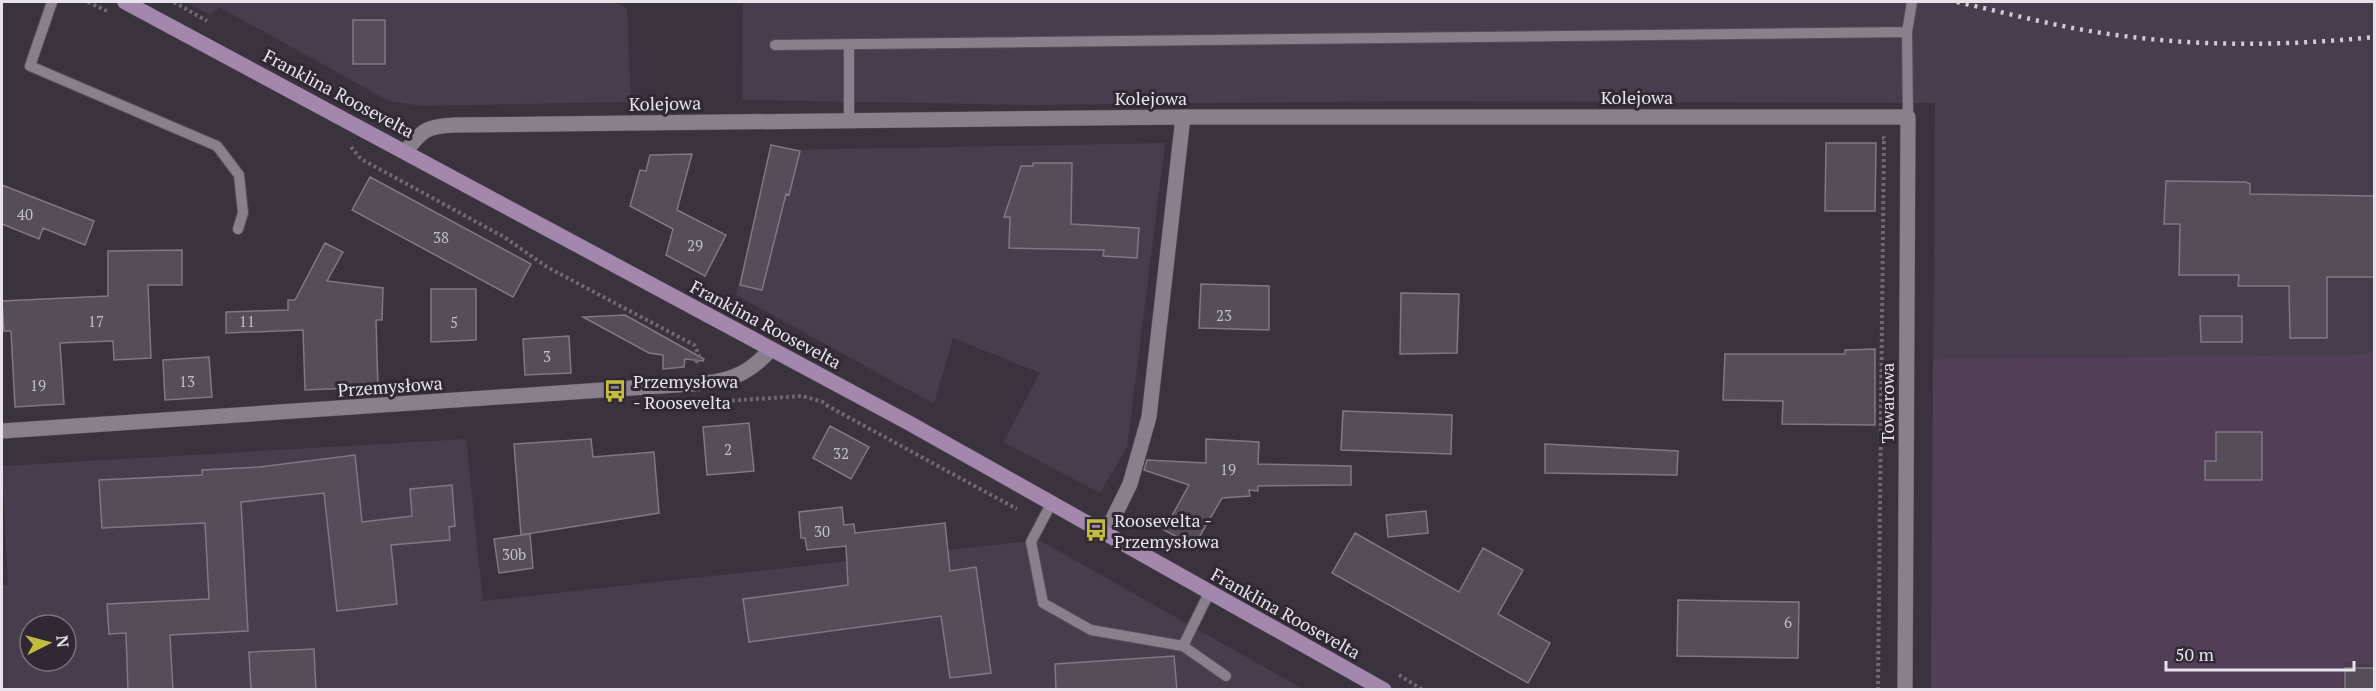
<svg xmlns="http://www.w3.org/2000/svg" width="2376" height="691" font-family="'PT Serif',serif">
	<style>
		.built { fill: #483d4c; fill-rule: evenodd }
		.green { fill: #513f57 }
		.building { fill: #554d58; stroke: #817884; stroke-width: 1.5 }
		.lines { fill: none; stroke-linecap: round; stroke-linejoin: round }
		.lane-casing { stroke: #554e57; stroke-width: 12 }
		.street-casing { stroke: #554e57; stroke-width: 16 }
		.secondary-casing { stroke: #554e57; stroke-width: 16 }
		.path { stroke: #6f6872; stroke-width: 4; stroke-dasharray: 3 3; stroke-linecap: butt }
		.lane { stroke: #89808c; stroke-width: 10 }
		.street { stroke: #89808c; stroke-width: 15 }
		.secondary { stroke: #a387ac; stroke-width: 15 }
		.rail { stroke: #d2ccd4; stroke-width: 4.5; stroke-dasharray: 3 6; stroke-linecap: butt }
		.labels { text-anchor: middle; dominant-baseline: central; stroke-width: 6; stroke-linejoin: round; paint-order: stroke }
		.number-label { font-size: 15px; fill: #c3bec6 }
		.street-label { font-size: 18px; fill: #e8e3ea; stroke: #302832 }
		.poi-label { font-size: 18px; fill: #e8e3ea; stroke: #302832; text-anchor: start }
	</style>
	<rect width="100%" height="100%" fill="#3a323d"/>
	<!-- built -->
	<path class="built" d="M 187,2 L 614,2 L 627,8 L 631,102 L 422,106 L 389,101 L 219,7 L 210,15 Z
		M 743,2 L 2374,2 L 2374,689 L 1931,689 L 1935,103 L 1412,101 L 1038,105 L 742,100 Z
		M 1165,143 L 1127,447 L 1100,493 L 1003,442 L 1040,373 L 953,338 L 934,404 L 736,295 L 773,150 Z
		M 466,439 L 483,601 L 1039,540 L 1303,689 L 2,689 L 2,585 L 8,585 L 2,466 ZM 30,625 L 66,625 L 66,661 L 30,661 Z"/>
	<!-- green -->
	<path class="green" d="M 2374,352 L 2374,664 L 2344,663 L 2342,689 L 1931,690 L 1933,359 L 2356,355 Z"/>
	<!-- building -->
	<path class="building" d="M 353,20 L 385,20 L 385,64 L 353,64 Z
		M 1826,143 L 1876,143 L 1875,211 L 1825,211 Z
		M 771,145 L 800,151 L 789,195 L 786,194 L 762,290 L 740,285 Z
		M 692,154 L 677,210 L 726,235 L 705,276 L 666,255 L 673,229 L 630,206 L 640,170 L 646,171 L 650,155 Z
		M 1033,163 L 1072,163 L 1071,224 L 1139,228 L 1137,258 L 1103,256 L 1104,250 L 1009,248 L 1010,217 L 1004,217 L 1021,166 L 1033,166 Z
		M 370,177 L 531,264 L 513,297 L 352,210 Z
		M 2166,181 L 2246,182 L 2250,184 L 2250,194 L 2374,196 L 2374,277 L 2327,277 L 2327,338 L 2290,338 L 2289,286 L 2238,286 L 2239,275 L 2179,275 L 2180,224 L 2164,224 Z
		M 2,185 L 94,221 L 85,245 L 43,228 L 39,239 L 2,224 Z
		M 325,243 L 343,252 L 327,281 L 383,288 L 382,320 L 376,320 L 378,387 L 305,390 L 303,330 L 226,333 L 226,312 L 288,310 L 288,300 L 295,300 Z
		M 182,250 L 182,285 L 148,285 L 151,358 L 114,360 L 113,341 L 60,343 L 64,404 L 15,407 L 11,331 L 4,331 L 2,301 L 108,296 L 108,251 Z
		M 1201,284 L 1269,286 L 1269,330 L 1199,328 Z
		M 431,289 L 476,289 L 476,340 L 431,342 Z
		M 1401,293 L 1459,294 L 1457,353 L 1400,354 Z
		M 625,315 L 704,359 L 703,361 L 685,359 L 684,367 L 663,369 L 663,355 L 649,353 L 583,317 Z
		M 2200,316 L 2242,316 L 2242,342 L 2201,342 Z
		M 569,336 L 571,373 L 525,375 L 523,339 Z
		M 1875,349 L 1875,425 L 1782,424 L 1783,401 L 1723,400 L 1725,354 L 1845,354 L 1845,350 Z
		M 209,357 L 212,397 L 165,400 L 163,360 Z
		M 1343,411 L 1452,415 L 1451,454 L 1341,450 Z
		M 749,423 L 754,471 L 707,475 L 703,427 Z
		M 830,426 L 869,447 L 851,479 L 813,458 Z
		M 2216,432 L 2262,432 L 2262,480 L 2205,480 L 2205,461 L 2216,461 Z
		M 591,439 L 593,457 L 654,452 L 659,513 L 521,535 L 514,444 Z
		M 1206,439 L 1259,442 L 1258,464 L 1351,466 L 1351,485 L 1258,486 L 1258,491 L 1249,490 L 1250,496 L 1222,498 L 1194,546 L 1164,530 L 1189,485 L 1144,470 L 1147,460 L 1206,463 Z
		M 1545,444 L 1678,451 L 1677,475 L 1545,473 Z
		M 355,455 L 362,522 L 412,516 L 410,489 L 452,485 L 455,526 L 449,527 L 450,540 L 391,545 L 397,604 L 337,611 L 324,493 L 241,502 L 248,631 L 170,635 L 173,690 L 128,690 L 126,633 L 109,634 L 107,604 L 209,599 L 205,523 L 102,528 L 99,480 L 202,475 L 202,470 L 259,467 Z
		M 842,507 L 844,525 L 854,524 L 855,533 L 945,523 L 950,571 L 976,567 L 991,673 L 950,678 L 941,616 L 749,642 L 743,599 L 848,585 L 846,546 L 807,550 L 805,538 L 801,538 L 799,512 Z
		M 1426,511 L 1428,533 L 1388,537 L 1386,515 Z
		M 1355,533 L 1459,592 L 1483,548 L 1523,570 L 1498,614 L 1550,643 L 1528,683 L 1332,573 Z
		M 530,534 L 533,568 L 499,573 L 494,539 Z
		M 1678,600 L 1799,602 L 1798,658 L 1677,656 Z
		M 314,649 L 316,690 L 251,690 L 249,652 Z
		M 1174,656 L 1177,690 L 1056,690 L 1055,664 Z
		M 2345,668 L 2374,668 L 2374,690 L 2345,690 Z"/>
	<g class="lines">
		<!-- lane casing -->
		<g class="lane-casing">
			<path id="lane" d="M 52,2 L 30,66 L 217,146 L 239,175 L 243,213 L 238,229
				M 1907,32 L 1912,2
				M 849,44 L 849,120
				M 775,45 L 1907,32 L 1908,117
				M 1051,504 L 1031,542 L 1043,603 L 1091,630 L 1183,646 L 1226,676
				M 1183,646 L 1209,593"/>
		</g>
		<!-- street casing -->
		<g class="street-casing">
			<path id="street" d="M 406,151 C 422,130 427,126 455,125 L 1183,117 L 1908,117 L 1905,690
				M 2,431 L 705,383 C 734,380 752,371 771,349
				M 1105,535 L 1130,484 L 1149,417 L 1183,117"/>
		</g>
		<!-- secondary casing -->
		<g class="secondary-casing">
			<path id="secondary" d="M 125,2 L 909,423 L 1384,690"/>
		</g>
		<!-- path -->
		<path class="path" d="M 88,2 L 109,12
			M 174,2 L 207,21
			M 351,147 L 361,159 L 504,237 L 547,267 L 694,345 L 699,355 L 696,363
			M 726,401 L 802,396 L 827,403
			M 826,405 L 1017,509
			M 1399,675 L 1423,690
			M 1878,690 L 1884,138 L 1882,138"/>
		<!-- lane -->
		<use href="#lane" class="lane"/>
		<!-- street -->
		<use href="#street" class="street"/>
		<!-- secondary -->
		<use href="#secondary" class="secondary"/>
		<!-- rail -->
		<path class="rail" d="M 1957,2 C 2007,13 2058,27 2109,34 C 2197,47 2286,46 2374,37"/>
	</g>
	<!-- icons -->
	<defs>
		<g id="bus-bare" transform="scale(1.8)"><path d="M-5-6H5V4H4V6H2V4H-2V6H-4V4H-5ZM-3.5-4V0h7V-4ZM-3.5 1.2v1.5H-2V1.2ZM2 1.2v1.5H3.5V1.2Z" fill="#c2bd3f" stroke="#302832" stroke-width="2.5" paint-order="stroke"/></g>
	</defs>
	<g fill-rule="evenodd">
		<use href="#bus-bare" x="615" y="391"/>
		<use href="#bus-bare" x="1096" y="530"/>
	</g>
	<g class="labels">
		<!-- number labels -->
		<g class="number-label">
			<text x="25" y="214">40</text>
			<text x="441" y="237">38</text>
			<text x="695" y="245">29</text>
			<text x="1224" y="315">23</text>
			<text x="96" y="321">17</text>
			<text x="247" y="321">11</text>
			<text x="454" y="322">5</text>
			<text x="547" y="356">3</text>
			<text x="187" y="381">13</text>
			<text x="38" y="385">19</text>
			<text x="728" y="449">2</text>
			<text x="841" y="453">32</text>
			<text x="1228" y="469">19</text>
			<text x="822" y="531">30</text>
			<text x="514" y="554">30b</text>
			<text x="1788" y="622">6</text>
		</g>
		<!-- street labels -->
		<g class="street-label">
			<text transform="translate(339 93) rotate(28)">Franklina Roosevelta</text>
			<text x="1637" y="97">Kolejowa</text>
			<text x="1151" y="98">Kolejowa</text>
			<text transform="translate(665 103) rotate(-1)">Kolejowa</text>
			<text transform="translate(766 324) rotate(28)">Franklina Roosevelta</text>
			<text transform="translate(390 386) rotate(-4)">Przemysłowa</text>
			<text transform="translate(1887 403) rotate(-90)">Towarowa</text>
			<text transform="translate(1286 613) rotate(29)">Franklina Roosevelta</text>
		</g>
		<!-- poi labels -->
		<g class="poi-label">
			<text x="633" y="381">Przemysłowa<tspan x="633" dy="21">- Roosevelta</tspan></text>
			<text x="1114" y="520">Roosevelta -<tspan x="1114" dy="21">Przemysłowa</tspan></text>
		</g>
	</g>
	<!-- border -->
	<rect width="2376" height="691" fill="none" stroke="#e8e3ea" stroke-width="6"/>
	<!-- north arrow -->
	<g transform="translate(48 643) rotate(84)"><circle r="28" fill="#302832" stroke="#7a737c" stroke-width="1.5"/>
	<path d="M0-4.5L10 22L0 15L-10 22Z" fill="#c2bd3f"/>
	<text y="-9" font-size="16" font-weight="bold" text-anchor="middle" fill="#e8e3ea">N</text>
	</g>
	<!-- scale -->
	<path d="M2166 661v9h188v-9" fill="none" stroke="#e8e3ea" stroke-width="3"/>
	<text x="2175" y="661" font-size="18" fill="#e8e3ea" stroke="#302832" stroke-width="4.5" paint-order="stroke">50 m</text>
</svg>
